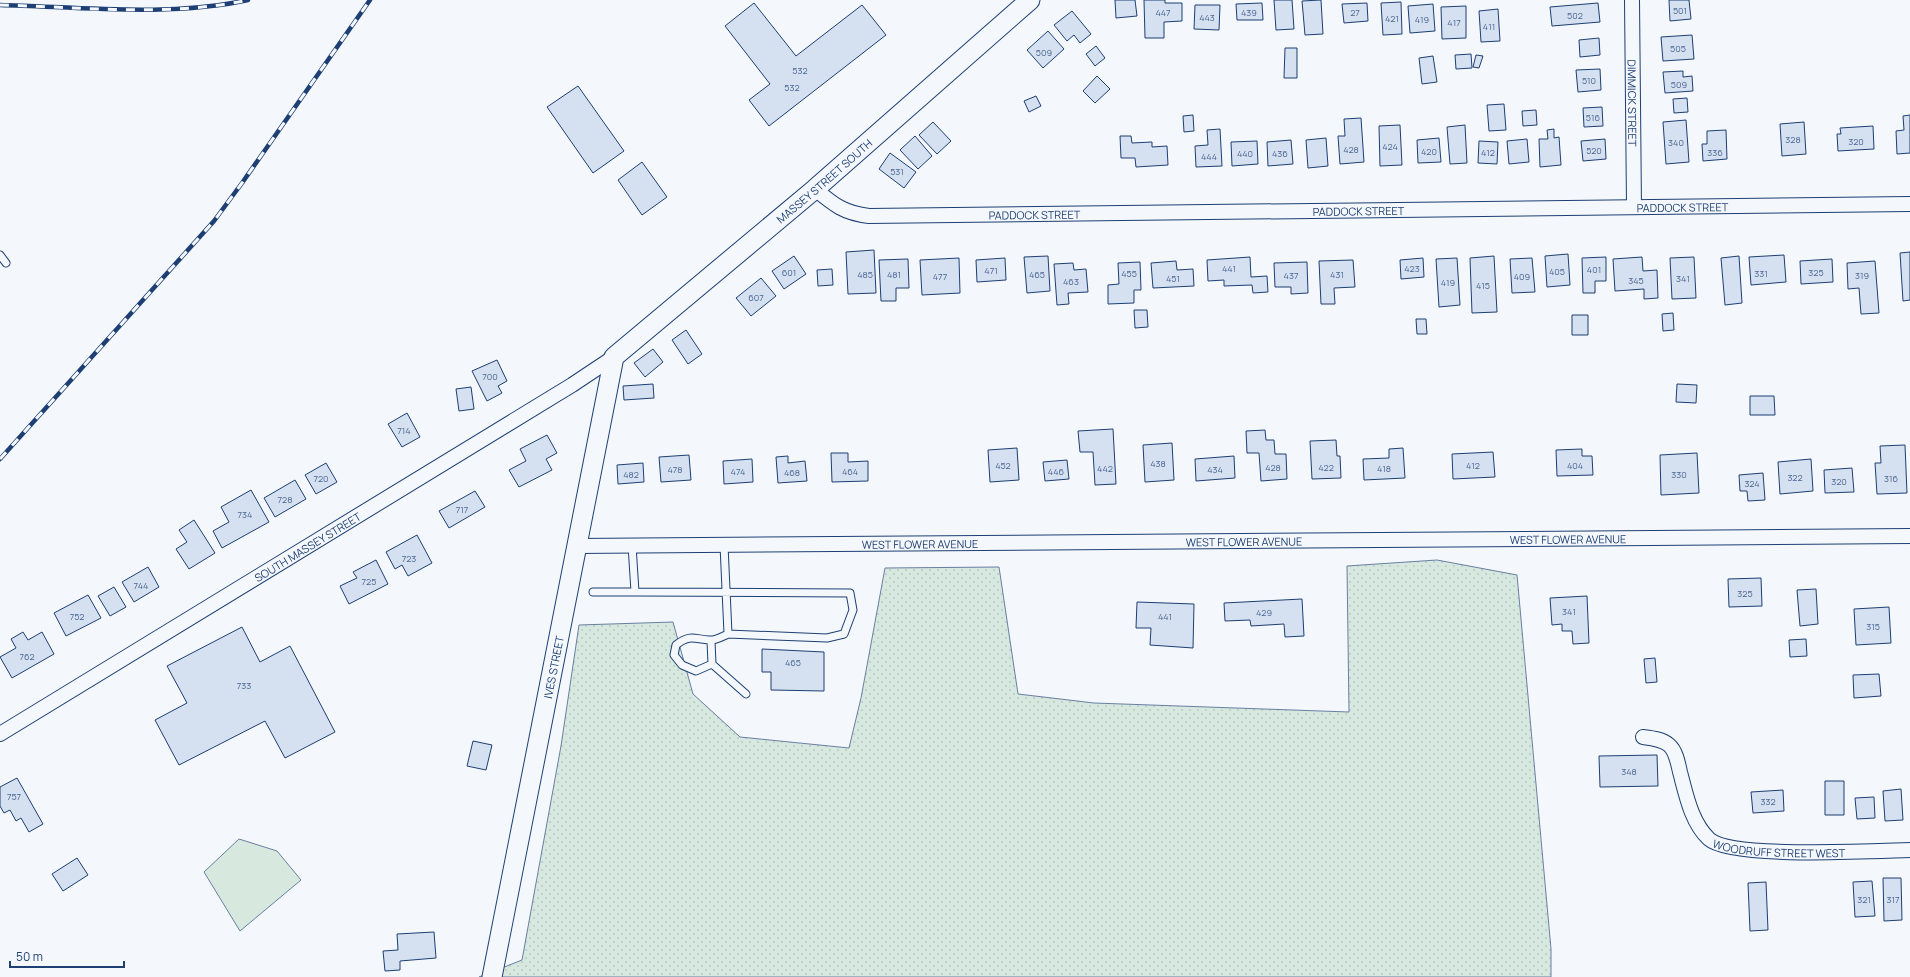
<svg xmlns="http://www.w3.org/2000/svg" width="1910" height="977" font-family="Manrope,sans-serif">
	<style>
		.grass { fill: url(#grass-dots); stroke: #687fa3 }
		.park { fill: #d7e8df; stroke: #687fa3 }
		.building { fill: #d5e0f0; stroke: #1d3f73 }
		.lines { fill: none; stroke-linecap: round; stroke-linejoin: round }
		.lane-casing { stroke: #1d3f73; stroke-width: 9 }
		.street-casing { stroke: #1d3f73; stroke-width: 16 }
		.secondary-casing { stroke: #1d3f73; stroke-width: 21 }
		.lane { stroke: #f4f7fb; stroke-width: 7 }
		.street { stroke: #f4f7fb; stroke-width: 14 }
		.secondary { stroke: #f4f7fb; stroke-width: 19 }
		.rail-casing { stroke: #1d3f73; stroke-width: 4.5 }
		.rail { stroke: #f4f7fb; stroke-width: 3; stroke-dasharray: 9; stroke-linecap: butt }
		.labels { text-anchor: middle; dominant-baseline: central; stroke-width: 3; stroke-linejoin: round; paint-order: stroke }
		.number-label { font-size: 9px; fill: #4b6792 }
		.street-label { font-size: 11px; fill: #1d3f73; stroke: #f4f7fb }
	</style>
	<defs>
		<pattern id="grass-dots" width="8" height="8" patternUnits="userSpaceOnUse"><rect width="8" height="8" fill="#d7e8df"/><path d="M2 2h.1M6 6h.1" fill="none" stroke="#b8c8c3" stroke-width="1.8" stroke-linecap="round"/></pattern>
	</defs>
	<rect width="100%" height="100%" fill="#f4f7fb"/>
	<!-- grass -->
	<path class="grass" d="M 1437,560 L 1517,575 L 1551,949 L 1551,977 L 479,977 L 522,960 L 561,746 L 579,625 L 673,622 L 693,694 L 740,737 L 849,748 L 861,698 L 885,568 L 999,567 L 1018,694 L 1094,703 L 1349,712 L 1347,566 Z"/>
	<!-- park -->
	<path class="park" d="M 239,839 L 277,851 L 301,880 L 240,931 L 204,872 Z"/>
	<!-- building -->
	<path class="building" d="M 1115,0 L 1135,0 L 1137,16 L 1116,18 Z
		M 1144,0 L 1165,0 L 1165,3 L 1182,3 L 1182,21 L 1164,22 L 1164,38 L 1145,38 Z
		M 1274,0 L 1292,0 L 1294,29 L 1276,30 Z
		M 1321,0 L 1323,34 L 1305,35 L 1302,1 Z
		M 1669,0 L 1689,0 L 1691,19 L 1670,21 Z
		M 1401,2 L 1402,34 L 1383,35 L 1381,3 Z
		M 754,3 L 796,56 L 862,5 L 886,35 L 769,126 L 749,100 L 770,84 L 725,26 Z
		M 1262,3 L 1263,20 L 1237,20 L 1236,4 Z
		M 1367,3 L 1368,21 L 1344,23 L 1342,4 Z
		M 1598,3 L 1600,22 L 1552,26 L 1550,7 Z
		M 1433,4 L 1435,31 L 1410,33 L 1408,6 Z
		M 1195,5 L 1220,5 L 1219,30 L 1194,29 Z
		M 1466,6 L 1466,38 L 1442,39 L 1441,7 Z
		M 1498,9 L 1500,41 L 1481,42 L 1479,11 Z
		M 1072,11 L 1091,34 L 1080,43 L 1074,35 L 1067,41 L 1054,25 Z
		M 1048,31 L 1064,49 L 1043,68 L 1027,50 Z
		M 1692,35 L 1694,59 L 1663,61 L 1661,37 Z
		M 1599,38 L 1600,55 L 1580,57 L 1579,40 Z
		M 1096,46 L 1105,58 L 1095,66 L 1086,54 Z
		M 1285,48 L 1297,48 L 1297,78 L 1284,78 Z
		M 1471,54 L 1472,68 L 1456,69 L 1455,55 Z
		M 1476,55 L 1483,56 L 1479,68 L 1473,67 Z
		M 1433,56 L 1437,82 L 1422,84 L 1419,58 Z
		M 1600,69 L 1601,90 L 1578,92 L 1576,70 Z
		M 1683,71 L 1683,77 L 1692,76 L 1693,91 L 1665,93 L 1663,72 Z
		M 1097,76 L 1110,89 L 1095,103 L 1083,91 Z
		M 578,86 L 624,151 L 593,173 L 547,107 Z
		M 1036,96 L 1041,106 L 1029,112 L 1024,101 Z
		M 1687,98 L 1688,112 L 1674,113 L 1673,99 Z
		M 1504,104 L 1506,130 L 1489,131 L 1487,105 Z
		M 1602,107 L 1603,126 L 1584,127 L 1583,108 Z
		M 1536,110 L 1537,125 L 1523,126 L 1522,111 Z
		M 1193,115 L 1194,131 L 1184,132 L 1183,116 Z
		M 1910,115 L 1910,153 L 1897,154 L 1896,131 L 1904,130 L 1903,116 Z
		M 1361,118 L 1364,162 L 1340,164 L 1338,136 L 1345,136 L 1344,119 Z
		M 1686,120 L 1689,162 L 1666,164 L 1663,122 Z
		M 933,122 L 951,141 L 937,154 L 919,135 Z
		M 1804,122 L 1806,154 L 1782,156 L 1780,124 Z
		M 1400,125 L 1402,165 L 1380,166 L 1379,126 Z
		M 1465,125 L 1467,163 L 1450,164 L 1447,127 Z
		M 1873,126 L 1874,149 L 1838,151 L 1837,134 L 1841,134 L 1840,128 Z
		M 1220,129 L 1222,166 L 1196,167 L 1195,146 L 1208,145 L 1207,130 Z
		M 1554,129 L 1554,138 L 1559,137 L 1561,165 L 1540,167 L 1539,139 L 1548,139 L 1547,130 Z
		M 1726,130 L 1727,159 L 1703,161 L 1702,144 L 1707,144 L 1707,131 Z
		M 915,136 L 932,156 L 918,169 L 900,150 Z
		M 1120,136 L 1131,136 L 1132,143 L 1152,142 L 1152,147 L 1167,146 L 1168,165 L 1136,167 L 1135,158 L 1121,158 Z
		M 1326,138 L 1328,166 L 1308,168 L 1306,140 Z
		M 1439,138 L 1441,162 L 1418,163 L 1417,140 Z
		M 1527,139 L 1529,162 L 1509,164 L 1507,141 Z
		M 1605,139 L 1606,159 L 1583,161 L 1581,141 Z
		M 1291,140 L 1293,164 L 1268,166 L 1267,142 Z
		M 1257,141 L 1258,164 L 1232,166 L 1231,142 Z
		M 1479,141 L 1498,142 L 1497,164 L 1478,163 Z
		M 890,153 L 916,172 L 904,188 L 879,169 Z
		M 642,162 L 667,197 L 642,215 L 618,180 Z
		M 874,250 L 876,293 L 848,294 L 846,252 Z
		M 1910,252 L 1910,300 L 1903,301 L 1900,253 Z
		M 1568,254 L 1570,285 L 1547,287 L 1545,256 Z
		M 1784,255 L 1786,282 L 1751,285 L 1749,257 Z
		M 794,256 L 806,274 L 784,289 L 772,271 Z
		M 1048,256 L 1050,291 L 1027,293 L 1024,257 Z
		M 1494,256 L 1497,312 L 1472,313 L 1470,258 Z
		M 1739,256 L 1742,303 L 1725,305 L 1721,258 Z
		M 1250,257 L 1251,277 L 1267,276 L 1268,292 L 1253,293 L 1252,285 L 1224,286 L 1224,280 L 1208,281 L 1207,260 Z
		M 1606,257 L 1606,281 L 1595,281 L 1595,293 L 1583,293 L 1582,258 Z
		M 1642,257 L 1643,271 L 1657,270 L 1658,298 L 1644,299 L 1644,289 L 1615,291 L 1613,259 Z
		M 1694,257 L 1696,298 L 1672,299 L 1670,258 Z
		M 959,258 L 960,293 L 922,295 L 920,260 Z
		M 1005,258 L 1006,280 L 977,282 L 976,260 Z
		M 1423,258 L 1424,277 L 1401,279 L 1400,260 Z
		M 1457,258 L 1460,305 L 1439,307 L 1436,259 Z
		M 1532,258 L 1535,292 L 1512,293 L 1510,259 Z
		M 908,259 L 909,288 L 896,288 L 896,301 L 881,301 L 879,260 Z
		M 1832,259 L 1833,282 L 1801,284 L 1800,261 Z
		M 1353,260 L 1355,287 L 1334,288 L 1335,304 L 1321,304 L 1319,261 Z
		M 1176,261 L 1177,270 L 1193,269 L 1194,286 L 1153,288 L 1151,263 Z
		M 1875,261 L 1879,313 L 1861,314 L 1859,288 L 1848,289 L 1847,263 Z
		M 1140,262 L 1141,290 L 1134,290 L 1134,303 L 1108,304 L 1108,285 L 1119,284 L 1118,263 Z
		M 1307,262 L 1308,293 L 1291,294 L 1291,287 L 1275,287 L 1274,263 Z
		M 1073,263 L 1074,270 L 1086,269 L 1088,292 L 1068,293 L 1069,304 L 1057,305 L 1054,264 Z
		M 832,269 L 833,285 L 818,286 L 817,270 Z
		M 761,278 L 776,296 L 751,316 L 736,298 Z
		M 1134,310 L 1147,310 L 1148,327 L 1135,328 Z
		M 1673,313 L 1674,330 L 1663,331 L 1662,314 Z
		M 1572,315 L 1588,315 L 1588,335 L 1572,335 Z
		M 1416,319 L 1426,319 L 1427,334 L 1417,334 Z
		M 686,330 L 702,354 L 688,364 L 672,340 Z
		M 653,349 L 663,362 L 645,377 L 634,363 Z
		M 497,360 L 507,381 L 498,386 L 502,393 L 487,401 L 472,371 Z
		M 653,384 L 654,398 L 624,400 L 623,386 Z
		M 1677,384 L 1697,385 L 1696,403 L 1676,402 Z
		M 471,387 L 474,409 L 459,411 L 456,389 Z
		M 1750,396 L 1774,396 L 1775,415 L 1750,415 Z
		M 407,413 L 420,437 L 402,447 L 388,424 Z
		M 1113,429 L 1116,484 L 1095,485 L 1093,452 L 1080,452 L 1078,431 Z
		M 1265,430 L 1266,440 L 1274,440 L 1275,454 L 1286,454 L 1287,479 L 1261,481 L 1259,453 L 1247,453 L 1246,431 Z
		M 547,435 L 557,453 L 546,459 L 552,470 L 519,487 L 509,470 L 526,461 L 520,449 Z
		M 1336,440 L 1337,456 L 1340,456 L 1341,478 L 1312,479 L 1310,441 Z
		M 1172,443 L 1174,480 L 1145,482 L 1143,445 Z
		M 1905,445 L 1907,493 L 1877,494 L 1875,463 L 1881,463 L 1880,446 Z
		M 1017,448 L 1019,480 L 990,482 L 988,450 Z
		M 1403,448 L 1405,478 L 1364,480 L 1363,459 L 1389,458 L 1389,449 Z
		M 1582,449 L 1582,456 L 1592,456 L 1593,475 L 1557,476 L 1556,450 Z
		M 1493,452 L 1495,477 L 1453,479 L 1452,454 Z
		M 831,453 L 848,453 L 848,462 L 868,461 L 868,481 L 832,482 Z
		M 1697,453 L 1699,493 L 1661,495 L 1660,455 Z
		M 689,455 L 691,480 L 661,482 L 659,457 Z
		M 788,456 L 788,463 L 805,461 L 807,481 L 778,483 L 776,457 Z
		M 1234,456 L 1235,478 L 1196,481 L 1195,459 Z
		M 752,459 L 753,482 L 724,484 L 723,461 Z
		M 1811,459 L 1813,491 L 1780,494 L 1778,462 Z
		M 1067,460 L 1069,479 L 1045,481 L 1043,462 Z
		M 326,463 L 337,482 L 316,494 L 305,475 Z
		M 643,463 L 644,482 L 618,484 L 617,465 Z
		M 1852,468 L 1854,492 L 1825,493 L 1824,470 Z
		M 1763,473 L 1765,500 L 1748,501 L 1747,491 L 1740,491 L 1739,475 Z
		M 295,480 L 306,499 L 275,517 L 264,498 Z
		M 251,490 L 269,522 L 222,548 L 213,531 L 229,522 L 221,507 Z
		M 475,491 L 485,507 L 449,528 L 439,511 Z
		M 194,520 L 215,553 L 189,569 L 176,549 L 187,542 L 179,530 Z
		M 417,535 L 432,563 L 408,576 L 402,565 L 395,569 L 386,552 Z
		M 376,560 L 388,584 L 349,604 L 340,586 L 357,578 L 353,572 Z
		M 148,567 L 159,587 L 134,602 L 122,582 Z
		M 1761,578 L 1762,606 L 1729,607 L 1728,579 Z
		M 114,587 L 126,607 L 110,616 L 98,596 Z
		M 1816,589 L 1818,624 L 1800,626 L 1797,590 Z
		M 88,595 L 101,618 L 66,636 L 54,613 Z
		M 1587,596 L 1589,643 L 1573,644 L 1572,631 L 1562,631 L 1562,624 L 1552,625 L 1550,598 Z
		M 1302,599 L 1304,636 L 1285,637 L 1284,624 L 1251,626 L 1250,620 L 1225,621 L 1224,603 Z
		M 1137,602 L 1194,604 L 1193,648 L 1150,645 L 1151,628 L 1136,628 Z
		M 1889,607 L 1891,643 L 1856,645 L 1854,609 Z
		M 242,627 L 260,662 L 290,646 L 335,732 L 285,758 L 265,721 L 179,765 L 155,720 L 187,703 L 167,666 Z
		M 23,632 L 28,640 L 42,632 L 54,654 L 12,678 L 0,657 L 16,648 L 11,639 Z
		M 1806,639 L 1807,656 L 1790,657 L 1789,640 Z
		M 762,649 L 824,652 L 824,691 L 771,690 L 771,672 L 762,672 Z
		M 1655,658 L 1657,682 L 1646,683 L 1644,659 Z
		M 1879,674 L 1881,696 L 1854,698 L 1853,675 Z
		M 473,741 L 492,745 L 486,770 L 467,766 Z
		M 1657,755 L 1658,786 L 1600,787 L 1599,756 Z
		M 17,778 L 43,824 L 29,832 L 21,818 L 16,821 L 10,810 L 4,813 L 0,806 L 0,787 Z
		M 1825,781 L 1844,781 L 1844,815 L 1825,815 Z
		M 1901,789 L 1903,820 L 1885,821 L 1883,791 Z
		M 1783,790 L 1784,811 L 1753,813 L 1751,792 Z
		M 1874,797 L 1875,818 L 1857,819 L 1855,798 Z
		M 77,858 L 88,875 L 63,891 L 52,874 Z
		M 1883,878 L 1901,878 L 1902,920 L 1884,921 Z
		M 1872,881 L 1875,916 L 1855,917 L 1853,882 Z
		M 1766,882 L 1768,930 L 1750,931 L 1748,883 Z
		M 434,932 L 436,958 L 400,961 L 400,970 L 385,971 L 383,951 L 398,950 L 397,934 Z"/>
	<g class="lines">
		<!-- lane casing -->
		<g class="lane-casing">
			<path id="lane" d="M 0,255 L 6,263
				M 632,545 L 635,592 L 850,593 L 853,610 L 844,634 L 827,638 L 728,634 L 724,545
				M 593,592 L 635,592
				M 711,641 L 712,664 L 696,671 L 682,665 L 674,655 L 676,645 C 690,634 694,639 709,640 C 715,641 723,636 728,634
				M 712,664 L 746,694"/>
		</g>
		<!-- street casing -->
		<g class="street-casing">
			<g id="street">
				<path id="s1" d="M 1632,0 L 1634,207"/>
				<path id="s2" d="M 815,189 C 834,205 844,213 869,216 L 1910,204"/>
				<path id="s3" d="M 577,546 L 1910,536"/>
				<path id="s4" d="M 0,734 L 572,385 L 614,357"/>
				<path id="s5" d="M 1643,737 C 1651,738 1662,739 1669,745 C 1676,751 1678,763 1680,772 C 1686,794 1691,822 1709,839 C 1731,859 1874,851 1910,850"/>
			</g>
		</g>
		<!-- secondary casing -->
		<g class="secondary-casing">
			<g id="secondary">
				<path id="s6" d="M 492,977 L 614,357 L 815,189 L 1030,0"/>
			</g>
		</g>
		<!-- lane -->
		<use href="#lane" class="lane"/>
		<!-- street -->
		<use href="#street" class="street"/>
		<!-- secondary -->
		<use href="#secondary" class="secondary"/>
		<!-- rail casing -->
		<g class="rail-casing">
			<path id="rail" d="M 0,5 C 79,7 171,17 248,0
				M 0,459 L 214,221 L 242,183 L 370,0"/>
		</g>
		<!-- rail -->
		<use href="#rail" class="rail"/>
	</g>
	<g class="labels">
		<!-- number labels -->
		<g class="number-label">
			<text x="1680" y="10">501</text>
			<text x="1163" y="12">447</text>
			<text x="1249" y="12">439</text>
			<text x="1355" y="12">27</text>
			<text x="1575" y="15">502</text>
			<text x="1207" y="17">443</text>
			<text x="1392" y="18">421</text>
			<text x="1422" y="19">419</text>
			<text x="1454" y="22">417</text>
			<text x="1489" y="26">411</text>
			<text x="1678" y="48">505</text>
			<text x="1044" y="52">509</text>
			<text x="800" y="70">532</text>
			<text x="1589" y="80">510</text>
			<text x="1679" y="84">509</text>
			<text x="792" y="87">532</text>
			<text x="1593" y="117">516</text>
			<text x="1793" y="139">328</text>
			<text x="1856" y="141">320</text>
			<text x="1676" y="142">340</text>
			<text x="1390" y="146">424</text>
			<text x="1351" y="149">428</text>
			<text x="1594" y="150">520</text>
			<text x="1429" y="151">420</text>
			<text x="1488" y="152">412</text>
			<text x="1715" y="152">336</text>
			<text x="1245" y="153">440</text>
			<text x="1280" y="153">436</text>
			<text x="1209" y="156">444</text>
			<text x="897" y="171">531</text>
			<text x="1229" y="268">441</text>
			<text x="1412" y="268">423</text>
			<text x="1594" y="269">401</text>
			<text x="991" y="270">471</text>
			<text x="1557" y="271">405</text>
			<text x="789" y="272">601</text>
			<text x="1816" y="272">325</text>
			<text x="1129" y="273">455</text>
			<text x="1761" y="273">331</text>
			<text x="865" y="274">485</text>
			<text x="894" y="274">481</text>
			<text x="1037" y="274">465</text>
			<text x="1337" y="274">431</text>
			<text x="1291" y="275">437</text>
			<text x="1862" y="275">319</text>
			<text x="940" y="276">477</text>
			<text x="1522" y="276">409</text>
			<text x="1173" y="278">451</text>
			<text x="1683" y="278">341</text>
			<text x="1636" y="280">345</text>
			<text x="1071" y="281">463</text>
			<text x="1448" y="282">419</text>
			<text x="1483" y="285">415</text>
			<text x="756" y="297">607</text>
			<text x="490" y="376">700</text>
			<text x="404" y="430">714</text>
			<text x="1158" y="463">438</text>
			<text x="1003" y="465">452</text>
			<text x="1473" y="465">412</text>
			<text x="1575" y="465">404</text>
			<text x="1273" y="467">428</text>
			<text x="1326" y="467">422</text>
			<text x="1105" y="468">442</text>
			<text x="1384" y="468">418</text>
			<text x="675" y="469">478</text>
			<text x="1215" y="469">434</text>
			<text x="738" y="471">474</text>
			<text x="850" y="471">464</text>
			<text x="1056" y="471">446</text>
			<text x="792" y="472">468</text>
			<text x="631" y="474">482</text>
			<text x="1679" y="474">330</text>
			<text x="1795" y="477">322</text>
			<text x="321" y="478">720</text>
			<text x="1891" y="478">316</text>
			<text x="1839" y="481">320</text>
			<text x="1752" y="483">324</text>
			<text x="285" y="499">728</text>
			<text x="462" y="509">717</text>
			<text x="245" y="514">734</text>
			<text x="409" y="558">723</text>
			<text x="369" y="581">725</text>
			<text x="141" y="585">744</text>
			<text x="1745" y="593">325</text>
			<text x="1569" y="611">341</text>
			<text x="1264" y="612">429</text>
			<text x="77" y="616">752</text>
			<text x="1165" y="616">441</text>
			<text x="1873" y="626">315</text>
			<text x="27" y="656">762</text>
			<text x="793" y="662">465</text>
			<text x="244" y="685">733</text>
			<text x="1629" y="771">348</text>
			<text x="14" y="796">757</text>
			<text x="1768" y="801">332</text>
			<text x="1864" y="899">321</text>
			<text x="1893" y="899">317</text>
		</g>
		<!-- street labels -->
		<g class="street-label">
			<text stroke="none"><textPath href="#s1" startOffset="103">DIMMICK STREET</textPath></text>
			<text stroke="none"><textPath href="#s6" startOffset="906">MASSEY STREET SOUTH</textPath></text>
			<text stroke="none"><textPath href="#s2" startOffset="875">PADDOCK STREET</textPath></text>
			<text stroke="none"><textPath href="#s2" startOffset="551">PADDOCK STREET</textPath></text>
			<text stroke="none"><textPath href="#s2" startOffset="227">PADDOCK STREET</textPath></text>
			<text stroke="none"><textPath href="#s3" startOffset="991">WEST FLOWER AVENUE</textPath></text>
			<text stroke="none"><textPath href="#s3" startOffset="667">WEST FLOWER AVENUE</textPath></text>
			<text stroke="none"><textPath href="#s3" startOffset="343">WEST FLOWER AVENUE</textPath></text>
			<text stroke="none"><textPath href="#s4" startOffset="360">SOUTH MASSEY STREET</textPath></text>
			<text stroke="none"><textPath href="#s6" startOffset="316">IVES STREET</textPath></text>
			<text stroke="none"><textPath href="#s5" startOffset="203">WOODRUFF STREET WEST</textPath></text>
		</g>
	</g>
	<!-- scale -->
	<path d="M10 961v6h114v-6" fill="none" stroke="#1d3f73" stroke-width="2"/>
	<text x="16" y="961" font-size="12" fill="#1d3f73" stroke="#f4f7fb" stroke-width="3" paint-order="stroke">50 m</text>
</svg>
